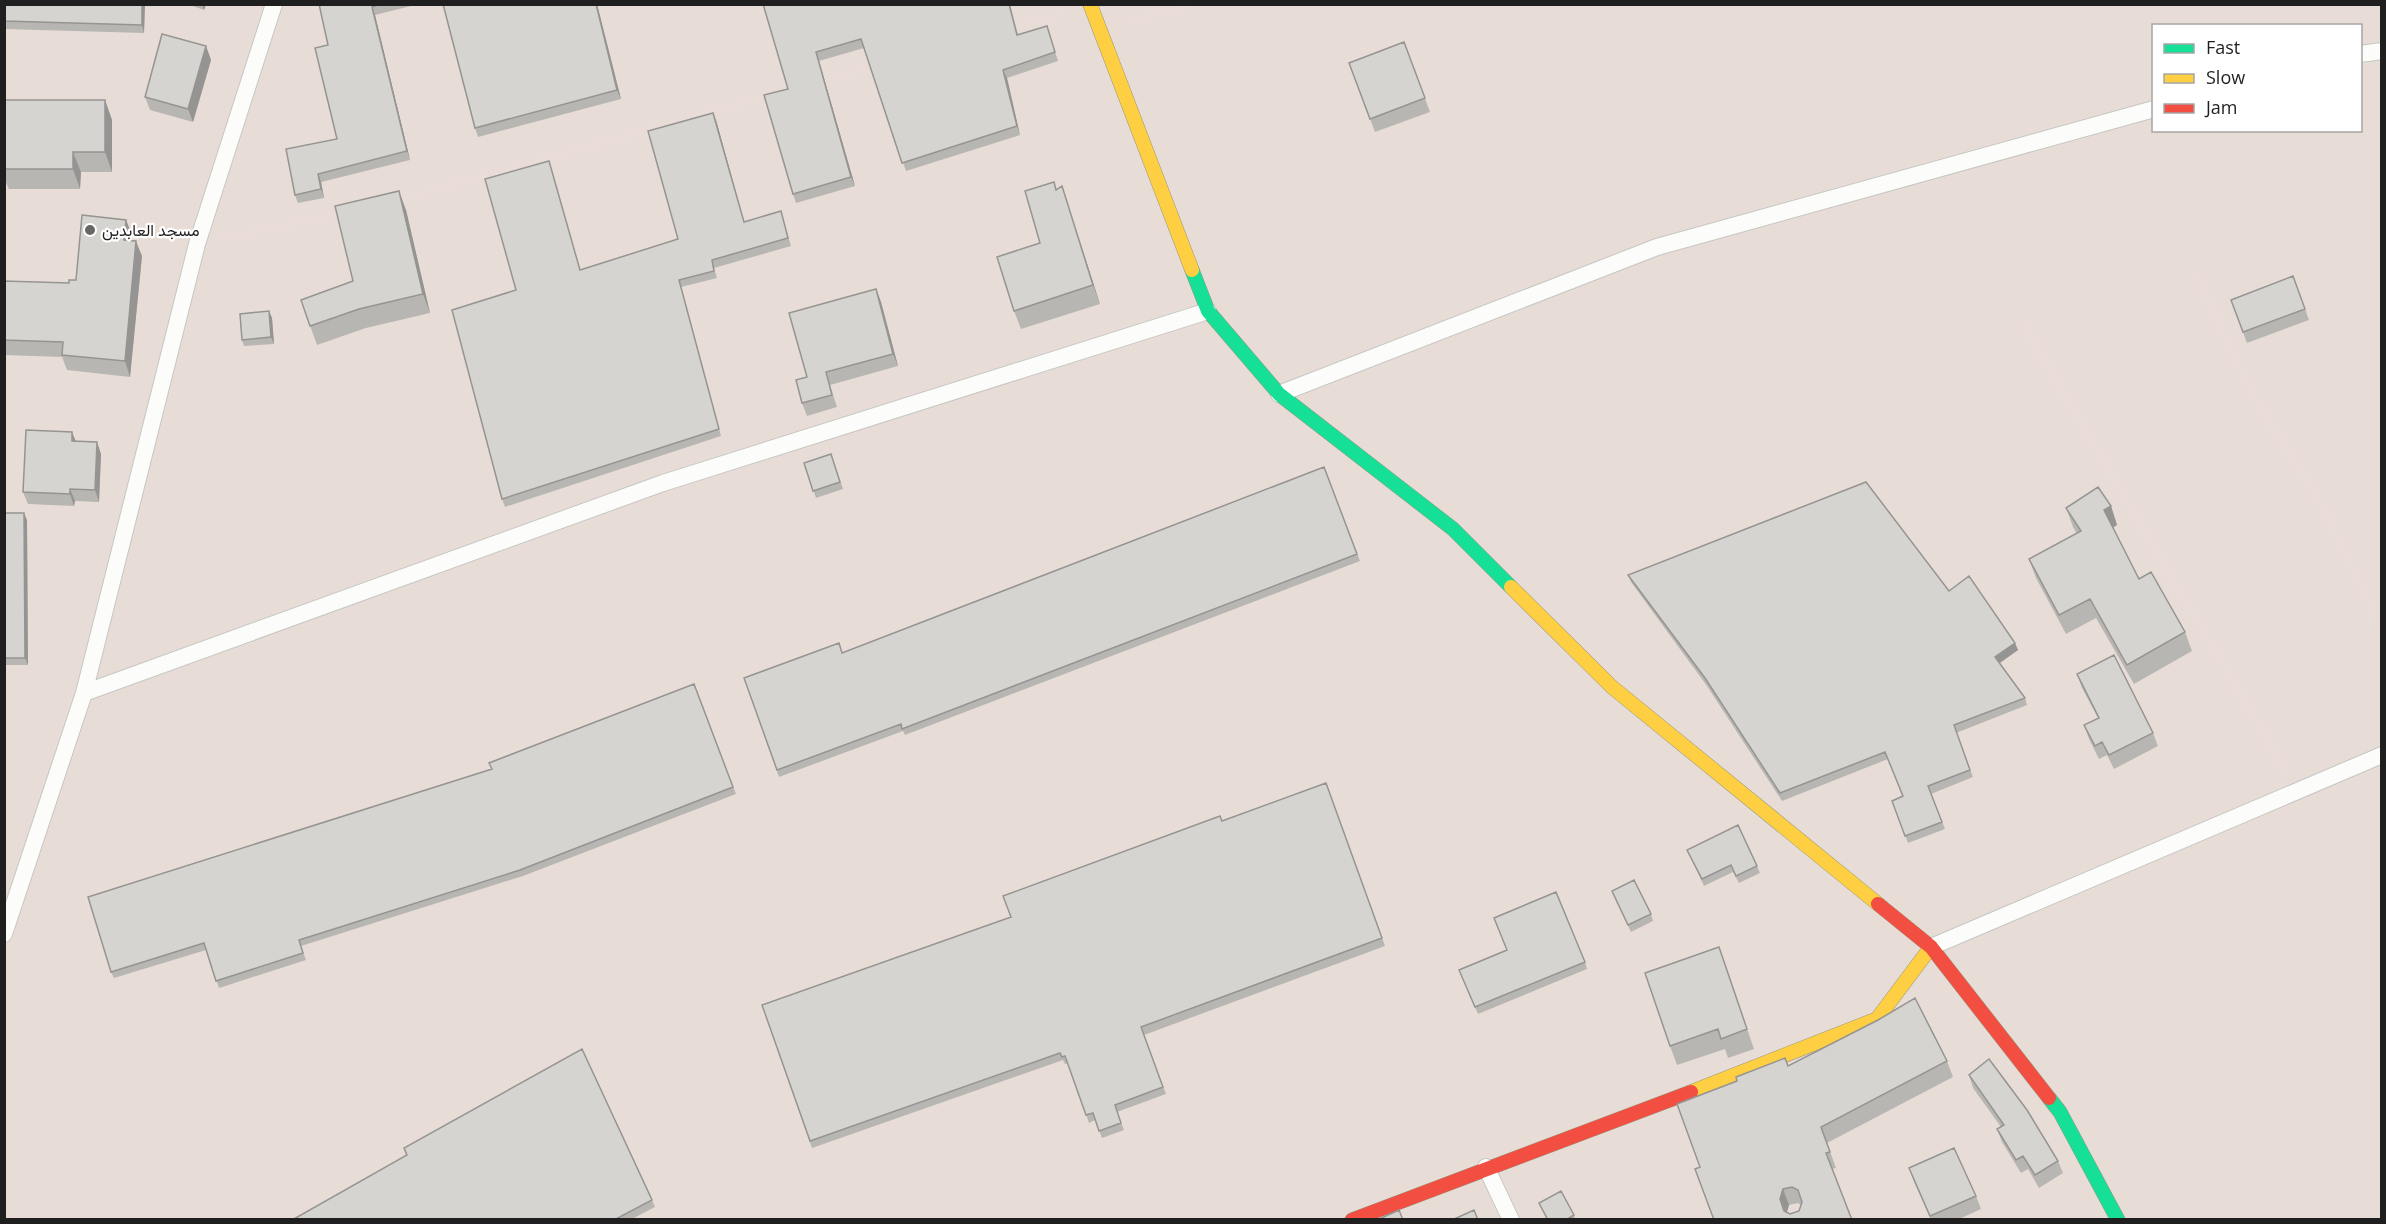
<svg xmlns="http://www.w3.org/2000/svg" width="2386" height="1224" font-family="'Open Sans',Vazirmatn,sans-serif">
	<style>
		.military { fill: #e8ddd6; fill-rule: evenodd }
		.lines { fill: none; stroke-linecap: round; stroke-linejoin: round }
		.lane-casing { stroke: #c6c6c3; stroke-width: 18 }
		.fast-casing { stroke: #96987e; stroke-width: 15 }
		.slow-casing { stroke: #96987e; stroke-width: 15 }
		.jam-casing { stroke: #96987e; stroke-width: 15 }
		.path { stroke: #ebdbd9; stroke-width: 4; stroke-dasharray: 3 3; stroke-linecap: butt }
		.lane { stroke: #fcfcfb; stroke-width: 16 }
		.fast { stroke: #16e098; stroke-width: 14 }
		.slow { stroke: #ffcf43; stroke-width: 14 }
		.jam { stroke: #f24e42; stroke-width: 14 }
		.wall { fill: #b8b6b3; fill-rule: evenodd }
		.shaded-wall { fill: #969492 }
		.building { fill: #d6d4d0; stroke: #969492; stroke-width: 1.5; fill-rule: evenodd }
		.poi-dot { fill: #676765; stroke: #fff; stroke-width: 2 }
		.labels { text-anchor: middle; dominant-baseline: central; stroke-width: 4.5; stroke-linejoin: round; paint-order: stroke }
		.poi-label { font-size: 16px; fill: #1f1f1f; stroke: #fff; text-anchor: start }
	</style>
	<rect width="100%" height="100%" fill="#edece7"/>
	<!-- military -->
	<path class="military" d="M 5,5 L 2381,5 L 2381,1219 L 5,1219 ZM 2154,26 L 2360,26 L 2360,130 L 2154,130 Z"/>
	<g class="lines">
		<!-- lane casing -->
		<g class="lane-casing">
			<path id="lane" d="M 2360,54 L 2382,51
				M 1279,394 L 1657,247 L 2154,109
				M 84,693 L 663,483 L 1208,311
				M 4,934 L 84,693 L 197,244 L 274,4
				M 1931,947 L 2382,755
				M 1486,1167 L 1511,1220"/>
		</g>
		<!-- fast casing -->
		<g class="fast-casing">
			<path id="fast" d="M 1192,270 L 1208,311 L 1279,394 L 1453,529 L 1511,587
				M 2049,1098 L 2060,1112 L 2118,1220"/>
		</g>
		<!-- slow casing -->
		<g class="slow-casing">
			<path id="slow" d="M 1090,4 L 1192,270
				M 1511,587 L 1612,687 L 1878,904
				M 1691,1092 L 1877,1019 L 1931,947"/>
		</g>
		<!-- jam casing -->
		<g class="jam-casing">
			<path id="jam" d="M 1878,904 L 1931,947 L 2049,1098
				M 1352,1220 L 1691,1092"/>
		</g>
		<!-- path -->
		<path class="path" d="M 1128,21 L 1198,4
			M 1013,28 L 1063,14
			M 822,81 L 875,66
			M 397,200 L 769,96
			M 222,239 L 340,213
			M 2196,272 L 2241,374 L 2328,515 L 2382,631
			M 2024,325 L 2286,772"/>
		<!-- lane -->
		<use href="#lane" class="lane"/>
		<!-- fast -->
		<use href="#fast" class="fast"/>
		<!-- slow -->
		<use href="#slow" class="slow"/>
		<!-- jam -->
		<use href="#jam" class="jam"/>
	</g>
	<!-- wall -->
	<path class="wall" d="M 4,4 L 145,4 L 144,33 L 4,29 Z
		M 187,4 L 206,4 L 204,10 Z
		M 319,4 L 419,4 L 375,15 L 410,160 L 321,182 L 324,198 L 298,203 L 295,195 L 337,139 L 328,45 Z
		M 597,4 L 621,99 L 478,137 L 475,128 Z
		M 763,4 L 1010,4 L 1018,35 L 1047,26 L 1058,61 L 1007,78 L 1020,135 L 906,171 L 864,48 L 819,61 L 855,186 L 796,203 L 793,194 L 788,89 Z
		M 1404,42 L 1430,112 L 1375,132 L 1349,63 Z
		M 206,46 L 211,60 L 193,122 L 150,110 L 145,97 Z
		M 4,100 L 105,100 L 112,120 L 112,172 L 81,172 L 80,189 L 9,189 L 4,178 Z
		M 716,120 L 744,222 L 783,219 L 791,246 L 714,268 L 717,278 L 681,287 L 721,436 L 505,507 L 502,499 L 516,290 L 549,161 L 580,270 L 678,239 Z
		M 1062,186 L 1100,304 L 1021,329 L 1014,311 L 1040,243 L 1056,189 Z
		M 406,210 L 430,313 L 366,328 L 317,345 L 301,300 L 353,281 Z
		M 126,220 L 132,235 L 131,240 L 142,256 L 130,377 L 67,370 L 62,357 L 4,355 L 4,281 L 69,283 L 76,280 Z
		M 2293,276 L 2309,320 L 2247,343 L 2231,300 Z
		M 876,289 L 881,302 L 898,366 L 830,385 L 837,407 L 807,416 L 802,403 L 807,377 Z
		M 269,311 L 272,318 L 274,344 L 244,346 L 242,340 Z
		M 76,441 L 97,442 L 101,454 L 99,502 L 75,501 L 74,506 L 28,504 L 23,492 Z
		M 831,454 L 843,489 L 816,498 L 804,463 Z
		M 1324,467 L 1360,561 L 905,735 L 903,731 L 779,777 L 744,678 L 843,653 Z
		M 2111,506 L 2117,525 L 2113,528 L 2139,579 L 2185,632 L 2192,651 L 2134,684 L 2096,618 L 2066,634 L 2036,578 L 2029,559 L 2077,534 L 2073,527 L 2066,508 Z
		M 4,513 L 27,520 L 28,665 L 4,665 Z
		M 1628,575 L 1949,591 L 2015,643 L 2018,650 L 2000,663 L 2025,698 L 2027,705 L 1956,733 L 1973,777 L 1931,794 L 1945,829 L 1908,843 L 1892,801 L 1902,796 L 1888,759 L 1782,801 L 1707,686 L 1631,582 Z
		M 2077,674 L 2153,733 L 2158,746 L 2114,769 L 2107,755 L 2099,759 L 2089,739 L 2084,725 L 2098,718 L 2082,688 Z
		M 694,684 L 736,794 L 523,876 L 301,946 L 306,960 L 219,988 L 206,950 L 114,978 L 111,972 L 492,769 Z
		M 1326,783 L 1385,946 L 1144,1035 L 1166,1094 L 1117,1112 L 1124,1130 L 1102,1138 L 1095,1120 L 1089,1123 L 1068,1063 L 1065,1064 L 1063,1060 L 812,1148 L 762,1005 L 1011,917 L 1222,821 Z
		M 1687,850 L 1757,866 L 1760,873 L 1739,883 L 1733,872 L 1704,886 Z
		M 1612,891 L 1651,914 L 1653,921 L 1631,932 Z
		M 1585,962 L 1587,969 L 1478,1014 L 1459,970 Z
		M 1726,967 L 1754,1049 L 1728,1058 L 1725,1049 L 1677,1065 L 1670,1046 Z
		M 1947,1061 L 1953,1077 L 1827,1143 L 1836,1168 L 1832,1169 L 1852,1220 L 1714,1220 L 1700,1167 L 1737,1081 L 1788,1066 ZM 1798,1203 L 1801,1205 L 1799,1211 L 1790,1214 L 1787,1212 L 1789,1205 Z
		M 1969,1075 L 2058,1161 L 2063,1173 L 2039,1188 L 2028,1169 L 2021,1173 L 2002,1142 L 1997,1129 L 2001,1127 L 1973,1088 Z
		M 404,1148 L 652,1200 L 655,1207 L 630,1220 L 292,1220 L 406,1156 Z
		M 1909,1168 L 1976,1196 L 1981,1209 L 1957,1220 L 1931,1220 L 1914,1182 Z
		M 1539,1203 L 1574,1215 L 1575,1220 L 1547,1220 Z"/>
	<!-- shaded-wall -->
	<path class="shaded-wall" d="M 142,4 L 145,4 L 144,33 L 142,25 Z
		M 202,4 L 206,4 L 204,10 Z
		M 596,4 L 597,4 L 621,99 L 617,90 Z
		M 372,7 L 375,15 L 410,160 L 407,151 Z
		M 206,46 L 211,60 L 193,122 L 188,109 Z
		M 816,52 L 819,61 L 855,186 L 851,177 Z
		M 1003,70 L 1007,78 L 1020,135 L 1017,126 Z
		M 105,100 L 112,120 L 112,172 L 105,152 Z
		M 713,113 L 716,120 L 746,229 L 744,222 Z
		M 73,152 L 81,172 L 80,189 L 73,169 Z
		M 318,174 L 321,182 L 324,198 L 321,189 Z
		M 1062,186 L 1068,205 L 1100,304 L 1093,285 Z
		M 399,191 L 406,210 L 430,313 L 423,294 Z
		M 126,220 L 132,235 L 130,255 L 124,240 Z
		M 136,241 L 142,256 L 130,377 L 125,361 Z
		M 876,289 L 881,302 L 898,366 L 893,354 Z
		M 269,311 L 272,318 L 274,344 L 271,337 Z
		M 72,432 L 77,444 L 72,441 Z
		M 97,442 L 101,454 L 99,502 L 95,490 Z
		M 70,489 L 75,501 L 74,506 L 70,494 Z
		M 2111,506 L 2117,525 L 2110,529 L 2104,510 Z
		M 24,513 L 27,520 L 28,665 L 25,658 Z
		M 2015,643 L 2018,650 L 1998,664 L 1995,657 Z
		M 1783,1189 L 1789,1205 L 1786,1215 L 1780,1199 Z"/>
	<!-- building -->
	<path class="building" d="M 4,4 L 142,4 L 142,25 L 4,21 Z
		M 319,4 L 380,4 L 372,7 L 407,151 L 318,174 L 321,189 L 295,195 L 286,149 L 337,139 L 315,48 L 328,45 Z
		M 443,4 L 596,4 L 617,90 L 475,128 Z
		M 763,4 L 1009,4 L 1017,35 L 1047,26 L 1055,52 L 1003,70 L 1017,126 L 902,163 L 861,39 L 816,52 L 851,177 L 793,194 L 764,95 L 788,89 Z
		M 162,34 L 206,46 L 188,109 L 145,97 Z
		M 1404,42 L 1425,98 L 1370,119 L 1349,63 Z
		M 4,100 L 105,100 L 105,152 L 73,152 L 73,169 L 4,169 Z
		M 713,113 L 744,222 L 781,211 L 788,238 L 712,260 L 714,271 L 679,280 L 719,429 L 502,499 L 452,310 L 516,290 L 485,179 L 549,161 L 580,270 L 678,239 L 648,131 Z
		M 1054,182 L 1056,190 L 1062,186 L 1093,285 L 1014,311 L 997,257 L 1040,243 L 1025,191 Z
		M 399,191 L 423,294 L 359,309 L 310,326 L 301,300 L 353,281 L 335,206 Z
		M 82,215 L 126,220 L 124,240 L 136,241 L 125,361 L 62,355 L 63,342 L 4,340 L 4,281 L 69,283 L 69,280 L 76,280 Z
		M 2293,276 L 2305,309 L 2243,332 L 2231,300 Z
		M 876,289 L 893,354 L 826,372 L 832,395 L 802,403 L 796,380 L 807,377 L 789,313 Z
		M 269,311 L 271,337 L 242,340 L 240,314 Z
		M 26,430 L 72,432 L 72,441 L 97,442 L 95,490 L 70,489 L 70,494 L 23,492 Z
		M 831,454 L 840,482 L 813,491 L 804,463 Z
		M 1324,467 L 1357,554 L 902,729 L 901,724 L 777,770 L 744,678 L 839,643 L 842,653 Z
		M 1866,482 L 1949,591 L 1969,576 L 2015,643 L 1995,657 L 2025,698 L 1954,725 L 1970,770 L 1928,786 L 1942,822 L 1905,836 L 1892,801 L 1903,796 L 1885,752 L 1780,793 L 1705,678 L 1628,575 Z
		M 2098,487 L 2111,506 L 2104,510 L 2139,579 L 2151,572 L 2185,632 L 2127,665 L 2090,599 L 2059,615 L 2029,559 L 2081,531 L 2066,508 Z
		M 4,513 L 24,513 L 25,658 L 4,658 Z
		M 2114,655 L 2153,733 L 2109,755 L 2102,742 L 2095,746 L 2084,725 L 2099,718 L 2077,674 Z
		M 694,684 L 733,787 L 520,870 L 299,940 L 303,953 L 216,981 L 204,943 L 111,972 L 88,897 L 492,769 L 489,763 Z
		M 1326,783 L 1382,938 L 1141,1027 L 1163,1087 L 1115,1105 L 1121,1123 L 1099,1131 L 1093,1113 L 1086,1115 L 1065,1056 L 1062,1057 L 1060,1053 L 810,1141 L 762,1005 L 1011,917 L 1003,896 L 1220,816 L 1222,821 Z
		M 1738,825 L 1757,866 L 1736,876 L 1731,865 L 1702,879 L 1687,850 Z
		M 1634,880 L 1651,914 L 1628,925 L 1612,891 Z
		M 1556,892 L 1585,962 L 1475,1007 L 1459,970 L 1507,950 L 1494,918 Z
		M 1719,947 L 1747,1029 L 1721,1039 L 1718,1029 L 1670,1046 L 1645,973 Z
		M 1915,998 L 1947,1061 L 1821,1127 L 1830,1152 L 1826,1153 L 1852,1220 L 1714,1220 L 1695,1169 L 1700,1167 L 1677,1104 L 1737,1081 L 1736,1077 L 1785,1058 L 1788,1066 L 1878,1020 ZM 1792,1187 L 1798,1190 L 1802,1202 L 1799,1211 L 1790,1214 L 1784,1211 L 1780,1199 L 1783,1189 Z
		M 582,1049 L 652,1200 L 614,1220 L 292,1220 L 407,1155 L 404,1148 Z
		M 1989,1059 L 2027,1110 L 2058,1161 L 2035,1175 L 2023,1156 L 2016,1160 L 1997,1129 L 2004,1125 L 1969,1075 Z
		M 1954,1148 L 1976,1196 L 1930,1216 L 1909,1168 Z
		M 1561,1191 L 1574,1215 L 1566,1220 L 1548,1220 L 1539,1203 Z
		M 1399,1210 L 1403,1220 L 1377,1220 Z
		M 1474,1210 L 1478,1220 L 1452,1220 Z"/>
	<!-- markers -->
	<circle class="poi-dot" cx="90" cy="230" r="6"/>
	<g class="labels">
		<!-- poi labels -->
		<g class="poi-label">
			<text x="102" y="230">مسجد العابدين</text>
		</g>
	</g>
	<!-- border -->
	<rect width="2386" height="1224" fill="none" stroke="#1f1f1f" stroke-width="12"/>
	<!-- legend -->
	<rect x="2152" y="24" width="210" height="108" fill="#ffffff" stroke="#a5a5a5" stroke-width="1.5"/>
	<rect x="2164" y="44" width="30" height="9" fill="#16e098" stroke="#a5a5a5" stroke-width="1.5"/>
	<text x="2206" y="54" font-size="18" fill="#1f1f1f">Fast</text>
	<rect x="2164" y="74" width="30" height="9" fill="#ffcf43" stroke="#a5a5a5" stroke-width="1.5"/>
	<text x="2206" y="84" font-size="18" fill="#1f1f1f">Slow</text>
	<rect x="2164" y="104" width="30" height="9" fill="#f24e42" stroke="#a5a5a5" stroke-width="1.5"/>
	<text x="2206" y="114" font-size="18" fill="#1f1f1f">Jam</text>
</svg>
